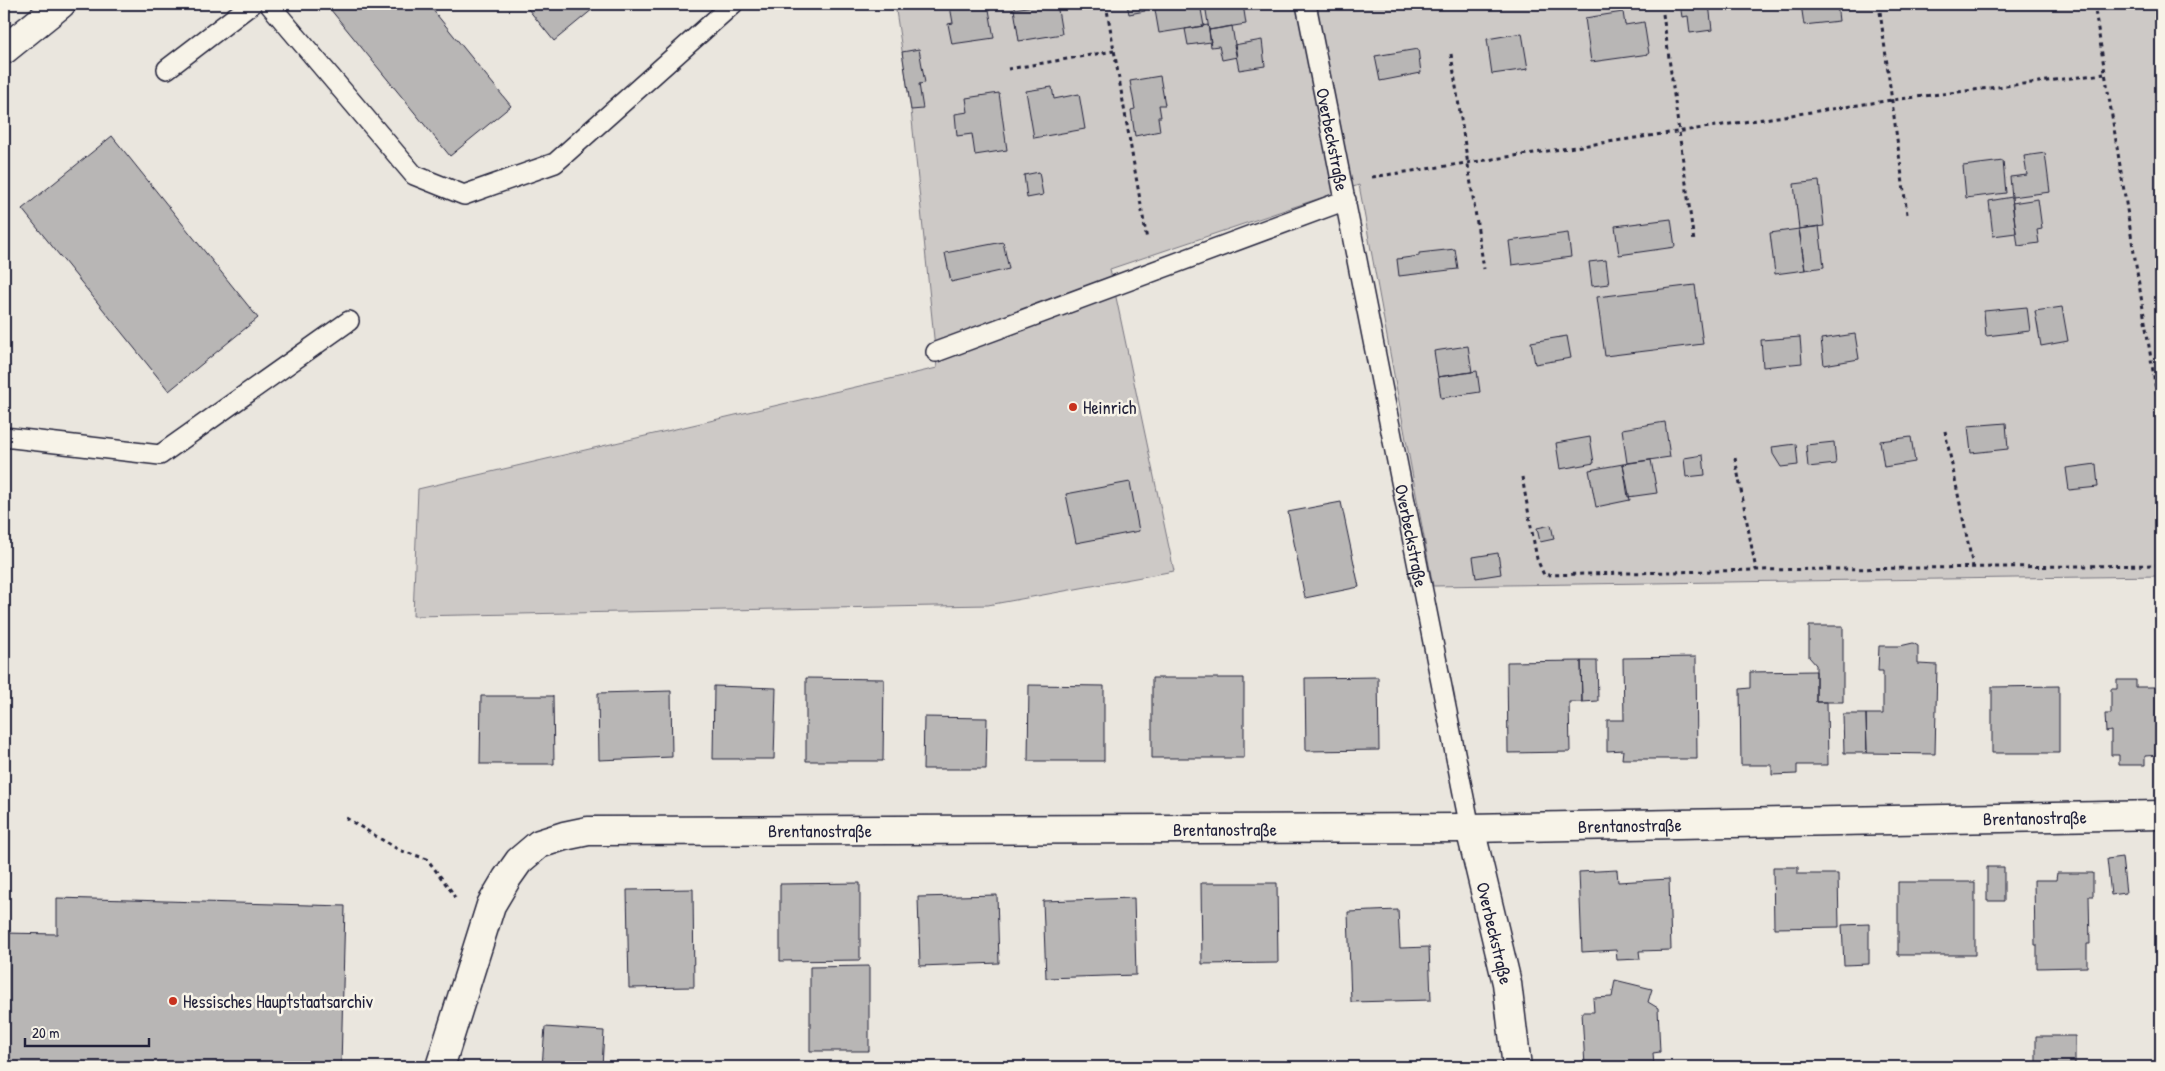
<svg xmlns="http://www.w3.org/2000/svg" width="2165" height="1071" font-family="'Patrick Hand',sans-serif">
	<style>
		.green { fill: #cdc9c6; stroke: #787680 }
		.building { fill: #b8b6b5; stroke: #22223b }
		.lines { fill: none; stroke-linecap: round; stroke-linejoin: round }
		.service-casing { stroke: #22223b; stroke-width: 22 }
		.minor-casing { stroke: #22223b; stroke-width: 31 }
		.primary-casing { stroke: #22223b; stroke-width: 31 }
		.path { stroke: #22223b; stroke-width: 3; stroke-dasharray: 4 4; stroke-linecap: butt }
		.service { stroke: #f7f3e8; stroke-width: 19 }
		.minor { stroke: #f7f3e8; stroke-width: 28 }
		.primary { stroke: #f7f3e8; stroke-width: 28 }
		.poi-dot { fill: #c8321e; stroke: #f7f3e8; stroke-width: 2 }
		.labels { text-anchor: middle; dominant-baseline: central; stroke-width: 5; stroke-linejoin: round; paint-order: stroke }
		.street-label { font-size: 18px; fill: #22223b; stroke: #f7f3e8 }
		.poi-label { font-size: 18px; fill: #22223b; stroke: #f7f3e8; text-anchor: start }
	</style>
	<rect width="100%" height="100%" fill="#eae6de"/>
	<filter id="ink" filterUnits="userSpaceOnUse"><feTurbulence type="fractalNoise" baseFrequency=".02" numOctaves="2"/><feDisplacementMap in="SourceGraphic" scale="10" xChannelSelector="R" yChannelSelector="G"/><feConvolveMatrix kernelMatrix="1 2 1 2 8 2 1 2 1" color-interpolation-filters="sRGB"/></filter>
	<g filter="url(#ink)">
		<!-- green -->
		<path class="green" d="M 895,4 L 2161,4 L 2161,576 L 1433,586 L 1359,185 L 1110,269 L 1174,571 L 988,605 L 413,616 L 418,489 L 937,368 L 911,110 Z"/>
		<!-- building -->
		<path class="building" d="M 326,4 L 428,4 L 511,106 L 450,156 Z
			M 524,4 L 599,4 L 554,41 Z
			M 963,4 L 988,4 L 994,38 L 952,44 L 948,24 L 953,23 L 950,6 Z
			M 1046,4 L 1057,4 L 1062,34 L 1019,41 L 1014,9 Z
			M 1127,4 L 1144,4 L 1145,11 L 1129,14 Z
			M 1154,4 L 1200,4 L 1204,26 L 1159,33 Z
			M 1205,4 L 1243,4 L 1246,24 L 1209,30 Z
			M 1680,4 L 1709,4 L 1712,30 L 1690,33 L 1688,16 L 1682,17 Z
			M 1801,4 L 1837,4 L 1839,21 L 1804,25 Z
			M 1623,12 L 1625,25 L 1644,22 L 1649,54 L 1591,62 L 1585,18 Z
			M 1208,25 L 1211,42 L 1188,45 L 1185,29 Z
			M 1232,26 L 1237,57 L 1222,60 L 1219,46 L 1211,47 L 1209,30 Z
			M 1522,33 L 1528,69 L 1492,74 L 1487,39 Z
			M 1262,40 L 1265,66 L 1239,70 L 1234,45 Z
			M 919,49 L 925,83 L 919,84 L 923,109 L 911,110 L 902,52 Z
			M 1418,49 L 1421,73 L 1380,81 L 1375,56 Z
			M 1160,76 L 1165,105 L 1159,105 L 1161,117 L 1158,117 L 1160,131 L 1135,136 L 1131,110 L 1135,109 L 1130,81 Z
			M 1052,87 L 1054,99 L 1079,94 L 1085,129 L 1034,138 L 1026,91 Z
			M 999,93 L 1007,150 L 975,155 L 972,134 L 957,136 L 955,114 L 968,112 L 966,98 Z
			M 112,136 L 258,318 L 169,391 L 22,209 Z
			M 2045,153 L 2050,192 L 2012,197 L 2010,177 L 2027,175 L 2024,156 Z
			M 2003,161 L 2006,193 L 1966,198 L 1963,166 Z
			M 1039,172 L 1043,195 L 1027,198 L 1024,175 Z
			M 1819,181 L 1824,226 L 1799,229 L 1794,184 Z
			M 2012,197 L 2016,233 L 1993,236 L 1989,201 Z
			M 2038,199 L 2042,229 L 2037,230 L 2039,243 L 2018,246 L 2012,203 Z
			M 1671,219 L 1675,247 L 1619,255 L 1615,226 Z
			M 1819,226 L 1824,267 L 1805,270 L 1799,229 Z
			M 1799,229 L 1805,270 L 1775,274 L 1770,233 Z
			M 1568,233 L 1571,257 L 1512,265 L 1509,241 Z
			M 1003,242 L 1009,269 L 951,282 L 945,253 Z
			M 1455,249 L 1458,269 L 1399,276 L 1397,259 L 1419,256 L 1419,253 Z
			M 1606,260 L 1609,284 L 1592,286 L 1589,262 Z
			M 1695,285 L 1703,344 L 1605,356 L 1597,297 Z
			M 2027,307 L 2030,331 L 1986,336 L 1984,311 Z
			M 2062,307 L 2068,341 L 2041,346 L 2035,311 Z
			M 1855,334 L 1859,359 L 1824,365 L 1821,339 Z
			M 1567,336 L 1571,358 L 1535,364 L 1531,342 Z
			M 1800,337 L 1802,363 L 1763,367 L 1761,340 Z
			M 1468,346 L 1472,372 L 1438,377 L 1434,351 Z
			M 1477,371 L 1480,392 L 1441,398 L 1438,377 Z
			M 1665,422 L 1670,457 L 1627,463 L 1622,429 Z
			M 2006,423 L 2008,449 L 1971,453 L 1968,426 Z
			M 1590,437 L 1594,463 L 1560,469 L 1556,443 Z
			M 1911,437 L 1915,462 L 1884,467 L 1880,441 Z
			M 1834,442 L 1836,464 L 1808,467 L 1806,445 Z
			M 1796,444 L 1798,465 L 1781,467 L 1773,454 L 1772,447 Z
			M 1703,455 L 1705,475 L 1686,477 L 1684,458 Z
			M 1651,460 L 1657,493 L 1628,497 L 1623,464 Z
			M 1623,464 L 1630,500 L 1596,507 L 1589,470 Z
			M 2096,464 L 2098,487 L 2069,490 L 2066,468 Z
			M 1130,482 L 1139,531 L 1076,543 L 1066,494 Z
			M 1341,502 L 1359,587 L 1305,598 L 1288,512 Z
			M 1551,525 L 1554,539 L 1540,542 L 1537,528 Z
			M 1498,553 L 1501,574 L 1476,578 L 1473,557 Z
			M 1809,626 L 1843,626 L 1843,702 L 1816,702 L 1816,665 L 1809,657 Z
			M 1913,643 L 1918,646 L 1918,664 L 1937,665 L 1935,754 L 1867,753 L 1866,714 L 1883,714 L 1883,671 L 1878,671 L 1879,646 L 1900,646 Z
			M 1696,657 L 1697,759 L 1622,759 L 1623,750 L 1607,751 L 1607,720 L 1624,720 L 1623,658 Z
			M 1581,661 L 1597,661 L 1598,701 L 1582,702 Z
			M 1581,661 L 1582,702 L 1569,702 L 1570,752 L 1508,753 L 1507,662 Z
			M 1816,671 L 1816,702 L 1827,702 L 1828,765 L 1797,765 L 1797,774 L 1772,775 L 1772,765 L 1741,765 L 1740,689 L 1750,688 L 1750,672 Z
			M 1378,677 L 1379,750 L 1306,751 L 1305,678 Z
			M 806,678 L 884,679 L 883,761 L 806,761 Z
			M 1152,678 L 1244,678 L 1244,758 L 1152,758 Z
			M 2117,680 L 2136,680 L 2136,687 L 2161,687 L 2161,755 L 2145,756 L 2145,765 L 2119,765 L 2119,755 L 2111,755 L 2111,731 L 2106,732 L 2105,714 L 2111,714 L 2111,689 L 2117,689 Z
			M 1029,685 L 1104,686 L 1104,761 L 1028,761 Z
			M 714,686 L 776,688 L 774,759 L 713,759 Z
			M 2059,686 L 2059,753 L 1992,753 L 1992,687 Z
			M 671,691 L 672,757 L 599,760 L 598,693 Z
			M 481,696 L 553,696 L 554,764 L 480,764 Z
			M 1843,714 L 1866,714 L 1867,753 L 1844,753 Z
			M 924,717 L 987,718 L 986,769 L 923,769 Z
			M 2122,857 L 2126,893 L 2111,895 L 2107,859 Z
			M 1773,867 L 1798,867 L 1798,874 L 1838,874 L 1839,927 L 1774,928 Z
			M 1987,867 L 2004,867 L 2004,901 L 1987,901 Z
			M 1617,870 L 1618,882 L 1669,879 L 1671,950 L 1639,951 L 1640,959 L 1617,960 L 1616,950 L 1582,952 L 1579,872 Z
			M 2057,873 L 2093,873 L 2093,896 L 2089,896 L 2090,944 L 2087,944 L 2087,967 L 2037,968 L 2037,945 L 2035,945 L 2034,880 L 2056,880 Z
			M 1898,882 L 1975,882 L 1975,955 L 1898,955 Z
			M 860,883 L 860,960 L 780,961 L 780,884 Z
			M 1201,883 L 1277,883 L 1278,963 L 1202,964 Z
			M 693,889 L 694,987 L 629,988 L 627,890 Z
			M 997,895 L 999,963 L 920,966 L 918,897 Z
			M 57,898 L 345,906 L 341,1067 L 4,1067 L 4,933 L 57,934 Z
			M 1134,898 L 1136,975 L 1046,978 L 1043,901 Z
			M 1398,910 L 1400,948 L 1429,947 L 1431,1000 L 1351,1002 L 1348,912 Z
			M 1869,924 L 1869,964 L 1844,965 L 1842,925 Z
			M 869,966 L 869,1051 L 810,1051 L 810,967 Z
			M 1615,980 L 1652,989 L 1648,1002 L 1658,1008 L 1660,1052 L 1653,1053 L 1654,1067 L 1585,1067 L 1582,1012 L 1594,1012 L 1593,998 L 1612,997 Z
			M 545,1027 L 604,1031 L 602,1067 L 542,1067 Z
			M 2036,1036 L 2075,1036 L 2075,1067 L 2036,1067 Z"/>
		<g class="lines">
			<!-- service casing -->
			<g class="service-casing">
				<g id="service">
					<path d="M 269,4 L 414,175 L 464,195 L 555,163 L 733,4"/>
					<path id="s1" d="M 1306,4 L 1470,828"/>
					<path d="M 167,69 L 252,4"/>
					<path d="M 936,352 L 1346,200"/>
					<path d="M 4,437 L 160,455 L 349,321"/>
				</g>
			</g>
			<!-- minor casing -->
			<g class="minor-casing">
				<g id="minor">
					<path id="s2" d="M 1470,828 L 1507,983 L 1517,1067"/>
					<path id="s3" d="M 440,1067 L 491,905 L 507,878 L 519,861 L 539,844 L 564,836 L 588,831 L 1470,828 L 2161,815"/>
				</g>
			</g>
			<!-- primary casing -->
			<g class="primary-casing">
				<path id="primary" d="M 4,50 L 61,4"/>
			</g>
			<!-- path -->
			<path class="path" d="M 1106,4 L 1147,240
				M 1879,4 L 1907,214
				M 2094,4 L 2161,421
				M 1663,14 L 1694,242
				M 1451,54 L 1484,269
				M 1008,69 L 1114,51
				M 1372,177 L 1892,100 L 2104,74
				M 1945,431 L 1973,567
				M 1735,458 L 1756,570
				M 1522,477 L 1537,559 L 1544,575 L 1756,570 L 2161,565
				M 346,818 L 399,850 L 427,859 L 452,892 L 455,898"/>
			<!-- service -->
			<use href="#service" class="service"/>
			<!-- minor -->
			<use href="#minor" class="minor"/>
			<!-- primary -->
			<use href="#primary" class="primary"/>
		</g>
	</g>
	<!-- markers -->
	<g class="poi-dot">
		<circle cx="1073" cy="407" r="5"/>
		<circle cx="173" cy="1001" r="5"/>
	</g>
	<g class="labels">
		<!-- street labels -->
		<g class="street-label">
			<text stroke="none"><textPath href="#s1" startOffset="138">Overbeckstraße</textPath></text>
			<text stroke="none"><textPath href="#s1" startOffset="542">Overbeckstraße</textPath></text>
			<text stroke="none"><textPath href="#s3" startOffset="1746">Brentanostraße</textPath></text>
			<text stroke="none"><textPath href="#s3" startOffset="1341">Brentanostraße</textPath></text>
			<text stroke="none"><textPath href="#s3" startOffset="936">Brentanostraße</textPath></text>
			<text stroke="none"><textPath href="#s3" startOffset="531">Brentanostraße</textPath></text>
			<text stroke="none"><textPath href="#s2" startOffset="108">Overbeckstraße</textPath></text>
		</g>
		<!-- poi labels -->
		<g class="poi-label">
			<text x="1083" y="407">Heinrich</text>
			<text x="183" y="1001">Hessisches Hauptstaatsarchiv</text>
		</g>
	</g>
	<!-- margin -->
	<rect width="2165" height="1071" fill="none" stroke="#f7f3e8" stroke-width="20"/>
	<rect x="10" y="10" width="2145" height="1051" fill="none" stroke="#22223b" stroke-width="2" filter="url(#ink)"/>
	<!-- scale -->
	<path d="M25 1038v8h124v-8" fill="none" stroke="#22223b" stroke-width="2.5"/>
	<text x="32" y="1038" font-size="15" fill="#22223b" stroke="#f7f3e8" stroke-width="4" paint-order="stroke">20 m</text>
</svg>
